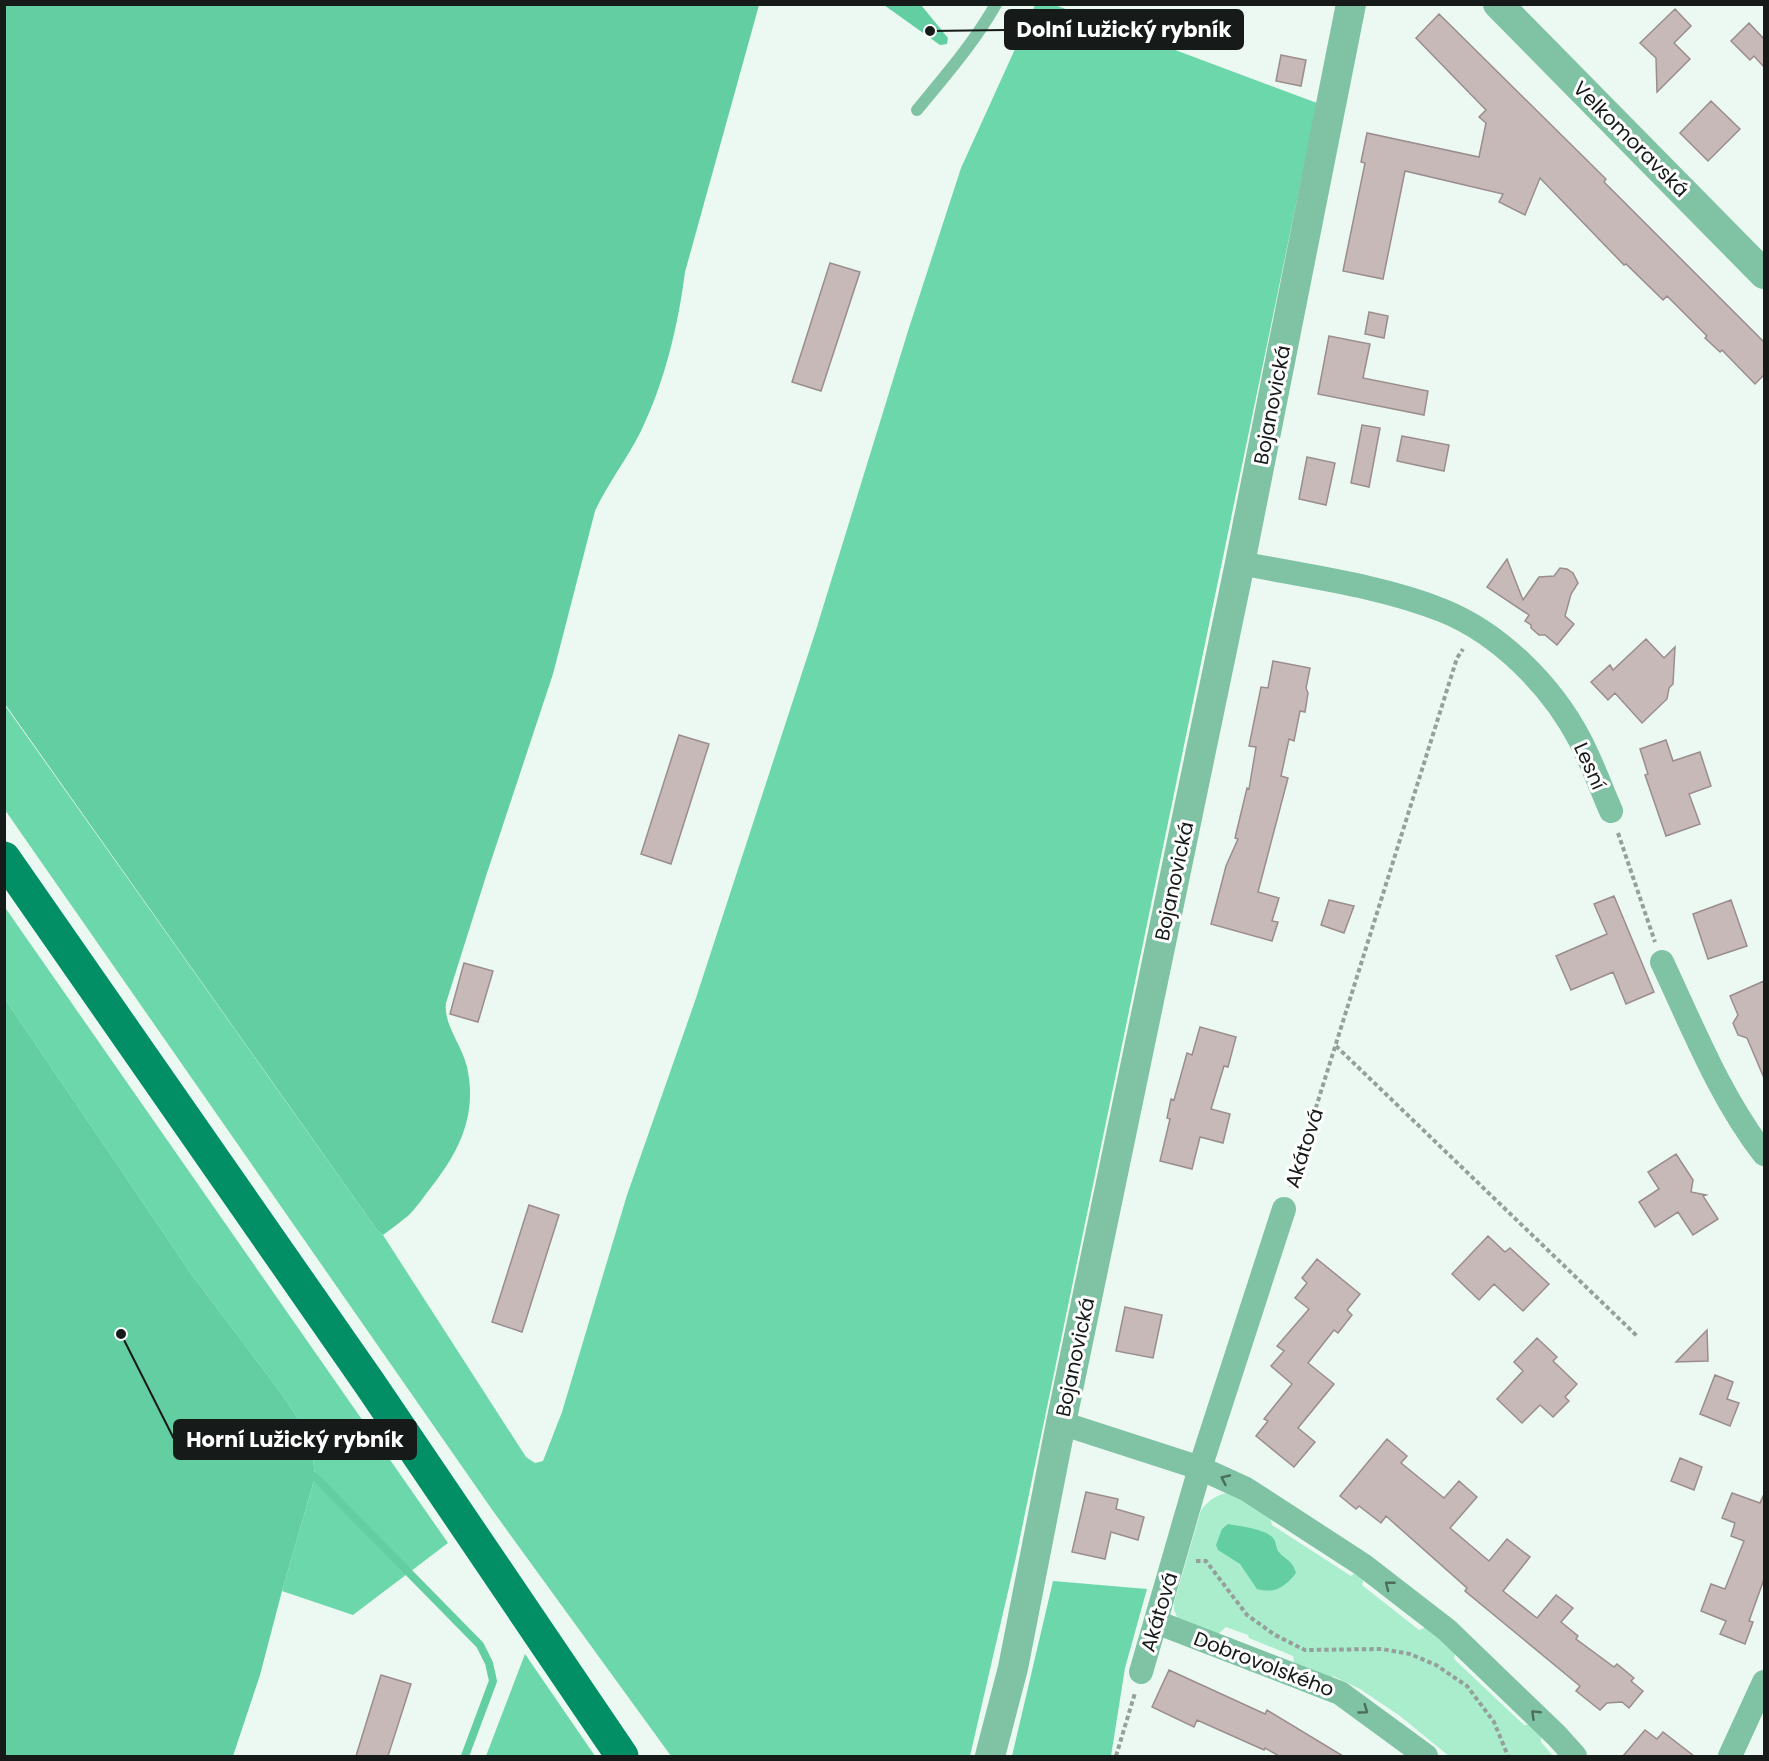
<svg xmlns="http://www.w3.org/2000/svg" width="1769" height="1761" font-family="Poppins,sans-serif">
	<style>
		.green { fill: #a9edcd }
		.forest { fill: #6cd7aa }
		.water { fill: #62cea2 }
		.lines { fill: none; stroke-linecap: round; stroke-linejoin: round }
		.stream { stroke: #62cea2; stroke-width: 8 }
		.building { fill: #c8b9b9; stroke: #9b8d8d; stroke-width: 1.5 }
		.path { stroke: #96a09b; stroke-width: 4; stroke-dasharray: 4.5 3; stroke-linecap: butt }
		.service { stroke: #80c2a4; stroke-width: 12 }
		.minor { stroke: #80c2a4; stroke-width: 24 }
		.tertiary { stroke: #80c2a4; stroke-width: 30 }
		.primary { stroke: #028f65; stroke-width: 33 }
		.oneway { stroke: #4b6e5e }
		.labels { text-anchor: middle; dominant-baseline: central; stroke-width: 6; stroke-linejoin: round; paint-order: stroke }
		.street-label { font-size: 20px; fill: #161a18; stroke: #fff }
		.leader { fill: none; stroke: #161a18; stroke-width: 2 }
		.callout-dot { fill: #161a18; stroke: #fff; stroke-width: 2 }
		.callout { fill: #161a18; stroke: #161a18; stroke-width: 2 }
		.callout-label { font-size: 21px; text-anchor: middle; font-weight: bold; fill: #fff }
	</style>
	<rect width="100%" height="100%" fill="#ebf9f2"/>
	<!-- green -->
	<path class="green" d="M 1235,1492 L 1270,1517 L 1272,1525 L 1351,1576 L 1355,1572 L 1364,1578 L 1362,1585 L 1419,1630 L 1427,1627 L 1455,1653 L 1454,1659 L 1524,1725 L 1532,1724 L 1541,1733 L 1541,1742 L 1553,1756 L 1449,1756 L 1400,1716 L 1360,1689 L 1333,1676 L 1331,1679 L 1294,1663 L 1293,1656 L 1249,1638 L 1248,1635 L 1226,1627 L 1216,1636 L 1178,1619 L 1174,1610 L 1174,1603 L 1201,1510 C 1211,1498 1219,1493 1235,1492 Z"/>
	<!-- forest -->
	<path class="forest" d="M 1035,5 L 1055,5 L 1317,103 L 1016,1557 L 970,1756 L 671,1756 L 493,1511 L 5,810 L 4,704 L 377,1230 L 383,1235 L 526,1457 L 535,1463 L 543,1461 L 562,1412 L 627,1195 L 695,1001 L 816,630 L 908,331 L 961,168 Z
		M 4,906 L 448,1543 L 353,1615 L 282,1591 L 315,1477 L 311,1438 L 281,1393 L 192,1275 L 5,999 Z
		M 1053,1581 L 1147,1589 L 1125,1668 L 1111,1756 L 1012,1756 Z
		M 525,1654 L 595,1756 L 486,1756 Z"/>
	<!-- water -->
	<path class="water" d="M 4,5 L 759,5 L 685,272 C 678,326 665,381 641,431 C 627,459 608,483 595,511 L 553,674 L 487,873 L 446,1003 C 443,1024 462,1045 467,1067 C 478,1116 458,1154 429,1190 C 423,1198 416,1208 409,1215 C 401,1222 392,1228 383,1235 L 377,1230 L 5,704 Z
		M 884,5 L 921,5 L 948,38 L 947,44 L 940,45 Z
		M 5,999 L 192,1275 L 281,1393 L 311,1438 L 315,1477 L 282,1591 L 260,1675 L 233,1756 L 5,1756 Z
		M 1228,1524 C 1239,1526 1266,1529 1273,1538 C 1276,1541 1276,1547 1278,1551 C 1285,1560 1292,1559 1296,1573 C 1285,1587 1275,1594 1257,1589 L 1240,1564 L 1218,1550 L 1216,1545 L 1222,1529 Z"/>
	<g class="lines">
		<!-- stream -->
		<path class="stream" d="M 308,1474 L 315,1477 L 480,1645 L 489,1663 L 493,1681 L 465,1756"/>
	</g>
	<!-- building -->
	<path class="building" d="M 1675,9 L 1691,26 L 1674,43 L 1690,59 L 1657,92 L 1656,58 L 1640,43 Z
		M 1439,14 L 1606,179 L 1604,182 L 1764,342 L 1764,375 L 1755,384 L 1722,350 L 1720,352 L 1705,338 L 1707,336 L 1667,296 L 1663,300 L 1626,264 L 1624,265 L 1540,178 L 1525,215 L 1499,202 L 1503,194 L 1405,171 L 1383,279 L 1343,271 L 1365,163 L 1361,162 L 1367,133 L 1479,157 L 1486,123 L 1479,117 L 1486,110 L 1416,38 Z
		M 1749,23 L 1764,39 L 1764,67 L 1754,56 L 1750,60 L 1731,41 Z
		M 1281,55 L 1306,60 L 1301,86 L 1276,81 Z
		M 1711,101 L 1740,129 L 1708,161 L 1680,133 Z
		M 830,263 L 860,272 L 821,391 L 792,382 Z
		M 1369,312 L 1388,316 L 1384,338 L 1365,334 Z
		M 1329,336 L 1370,344 L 1363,378 L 1428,391 L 1424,415 L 1318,394 Z
		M 1362,425 L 1380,428 L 1369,487 L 1351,483 Z
		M 1402,436 L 1449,445 L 1444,471 L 1397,461 Z
		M 1307,457 L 1335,463 L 1326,505 L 1299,499 Z
		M 1507,559 L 1523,600 L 1539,577 L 1554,576 L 1560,568 L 1567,569 L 1573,573 L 1578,583 L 1571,594 L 1565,616 L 1574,624 L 1557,645 L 1545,635 L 1539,635 L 1531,628 L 1531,625 L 1525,621 L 1529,615 L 1487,587 Z
		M 1646,639 L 1664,658 L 1675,647 L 1673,684 L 1669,688 L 1667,699 L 1642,723 L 1615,693 L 1608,700 L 1591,682 L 1610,665 L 1613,670 Z
		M 1273,661 L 1310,668 L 1306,688 L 1308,693 L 1305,712 L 1300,711 L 1294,741 L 1289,739 L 1281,776 L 1288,778 L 1258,892 L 1279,898 L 1272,921 L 1278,922 L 1272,941 L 1211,924 L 1226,866 L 1238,839 L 1235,838 L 1247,788 L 1249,789 L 1256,747 L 1249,746 L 1261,687 L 1268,688 Z
		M 679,735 L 709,744 L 671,864 L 641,854 Z
		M 1666,740 L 1673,761 L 1700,752 L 1711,786 L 1689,794 L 1700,824 L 1666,836 L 1645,775 L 1648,774 L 1640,749 Z
		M 1614,896 L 1654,992 L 1626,1004 L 1613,972 L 1571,990 L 1556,956 L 1607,934 L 1594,904 Z
		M 1329,900 L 1354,906 L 1344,933 L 1321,925 Z
		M 1731,900 L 1747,946 L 1708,959 L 1693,914 Z
		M 464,963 L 493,971 L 478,1022 L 450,1014 Z
		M 1764,981 L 1764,1078 L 1747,1038 L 1738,1035 L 1733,1023 L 1738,1015 L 1730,996 Z
		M 1200,1027 L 1236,1037 L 1228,1067 L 1224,1066 L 1211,1109 L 1230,1114 L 1223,1143 L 1200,1137 L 1192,1169 L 1160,1161 L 1170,1119 L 1167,1118 L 1171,1099 L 1174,1100 L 1187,1053 L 1192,1055 Z
		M 1676,1154 L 1693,1180 L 1691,1192 L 1706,1195 L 1703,1196 L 1718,1219 L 1693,1235 L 1678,1212 L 1655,1227 L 1639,1202 L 1659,1189 L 1648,1172 Z
		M 529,1205 L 559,1215 L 522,1332 L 492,1322 Z
		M 1488,1236 L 1505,1252 L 1510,1248 L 1549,1284 L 1523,1311 L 1494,1284 L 1479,1300 L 1452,1274 Z
		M 1317,1259 L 1360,1294 L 1347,1310 L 1352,1315 L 1338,1333 L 1334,1330 L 1308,1363 L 1334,1384 L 1298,1428 L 1315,1442 L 1294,1467 L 1256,1436 L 1268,1421 L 1264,1419 L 1292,1384 L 1271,1366 L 1284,1351 L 1277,1346 L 1309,1309 L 1295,1298 L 1307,1283 L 1302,1278 Z
		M 1125,1307 L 1162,1315 L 1153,1358 L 1116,1351 Z
		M 1707,1330 L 1708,1361 L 1676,1362 Z
		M 1537,1338 L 1557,1357 L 1553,1361 L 1577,1384 L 1565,1397 L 1569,1401 L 1553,1417 L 1540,1405 L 1522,1423 L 1497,1399 L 1523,1371 L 1514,1362 Z
		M 1715,1375 L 1733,1382 L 1727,1399 L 1739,1403 L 1730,1426 L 1700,1414 Z
		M 1387,1439 L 1407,1456 L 1401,1463 L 1444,1498 L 1459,1481 L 1477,1497 L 1450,1528 L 1489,1561 L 1507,1539 L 1530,1557 L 1503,1591 L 1537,1618 L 1556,1595 L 1573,1608 L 1561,1622 L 1578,1636 L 1576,1639 L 1614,1667 L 1617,1664 L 1634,1678 L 1631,1681 L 1643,1691 L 1629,1708 L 1622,1702 L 1607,1703 L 1600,1710 L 1576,1691 L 1580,1686 L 1465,1591 L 1467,1588 L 1386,1516 L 1381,1523 L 1359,1506 L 1356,1509 L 1340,1496 Z
		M 1680,1458 L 1702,1467 L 1694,1490 L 1671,1481 Z
		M 1086,1492 L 1118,1499 L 1116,1509 L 1144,1517 L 1138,1540 L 1111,1532 L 1105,1559 L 1072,1552 Z
		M 1732,1493 L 1760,1503 L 1764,1494 L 1764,1579 L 1749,1621 L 1753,1622 L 1745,1644 L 1720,1634 L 1726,1621 L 1701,1611 L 1711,1584 L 1725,1589 L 1744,1541 L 1731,1536 L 1735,1523 L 1722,1518 Z
		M 1169,1670 L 1265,1714 L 1267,1710 L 1343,1756 L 1279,1756 L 1265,1748 L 1264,1750 L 1197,1720 L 1194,1727 L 1152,1707 Z
		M 381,1675 L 411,1684 L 388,1756 L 356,1756 Z
		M 1645,1730 L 1657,1739 L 1663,1732 L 1694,1756 L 1623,1756 Z"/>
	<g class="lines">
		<!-- path -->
		<path class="path" d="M 1618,833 L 1655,942
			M 1336,1046 L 1637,1336
			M 1291,1187 L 1457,658 L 1463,649
			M 1196,1561 L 1206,1561 L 1247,1615 L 1275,1635 L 1305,1650 L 1382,1649 L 1410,1654 L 1436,1665 L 1467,1686 L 1494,1722 L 1508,1756
			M 1116,1756 L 1135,1693"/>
		<!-- service -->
		<path class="service" d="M 917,110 C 945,76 974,43 996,4"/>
		<!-- minor -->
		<path class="minor" d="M 1240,563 C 1305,576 1383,586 1444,611 C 1500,634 1552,686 1580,740 C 1592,763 1601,788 1611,811
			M 1662,962 C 1693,1028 1720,1097 1764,1154
			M 1061,1423 L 1200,1468 L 1246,1489 L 1363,1565 L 1447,1630 L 1557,1736 L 1575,1756
			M 1156,1622 L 1340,1693 L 1426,1756
			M 1141,1672 L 1200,1468 L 1284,1209
			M 1730,1756 L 1764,1682"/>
		<!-- tertiary -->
		<path class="tertiary" d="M 1498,4 L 1764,274
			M 990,1756 L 1013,1668 L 1061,1423 L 1240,563 L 1351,4"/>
		<!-- primary -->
		<path class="primary" d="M 4,858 L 370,1384 L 622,1756"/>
	</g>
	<!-- one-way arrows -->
	<defs><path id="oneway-chevron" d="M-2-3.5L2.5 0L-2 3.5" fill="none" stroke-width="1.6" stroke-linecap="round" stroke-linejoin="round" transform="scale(1.5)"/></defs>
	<g class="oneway">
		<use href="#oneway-chevron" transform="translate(1225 1479) rotate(-155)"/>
		<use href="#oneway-chevron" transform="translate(1389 1585) rotate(-142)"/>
		<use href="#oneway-chevron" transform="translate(1364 1710) rotate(36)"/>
		<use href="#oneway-chevron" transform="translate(1535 1714) rotate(-136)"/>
	</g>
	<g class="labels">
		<!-- street labels -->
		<g class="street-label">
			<text transform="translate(1631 139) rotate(45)">Velkomoravská</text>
			<text transform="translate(1272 405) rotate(-79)">Bojanovická</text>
			<text transform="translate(1590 766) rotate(66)">Lesní</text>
			<text transform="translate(1174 881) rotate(-78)">Bojanovická</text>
			<text transform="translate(1304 1148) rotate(-72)">Akátová</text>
			<text transform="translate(1075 1357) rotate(-78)">Bojanovická</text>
			<text transform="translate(1159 1612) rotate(-73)">Akátová</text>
			<text transform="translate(1264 1664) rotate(21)">Dobrovolského</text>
		</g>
	</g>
	<!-- callouts -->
	<path class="leader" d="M930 31L1005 30M121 1334L174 1439"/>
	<g class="callout-dot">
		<circle cx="930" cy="31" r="6"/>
		<circle cx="121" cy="1334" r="6"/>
	</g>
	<g class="callout">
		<rect x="1005" y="10" width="238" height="39" rx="6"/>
		<rect x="174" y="1420" width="242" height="39" rx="6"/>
	</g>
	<g class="callout-label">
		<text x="1124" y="37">Dolní Lužický rybník</text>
		<text x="295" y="1447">Horní Lužický rybník</text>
	</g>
	<!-- border -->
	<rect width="1769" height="1761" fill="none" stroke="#161a18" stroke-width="12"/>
</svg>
